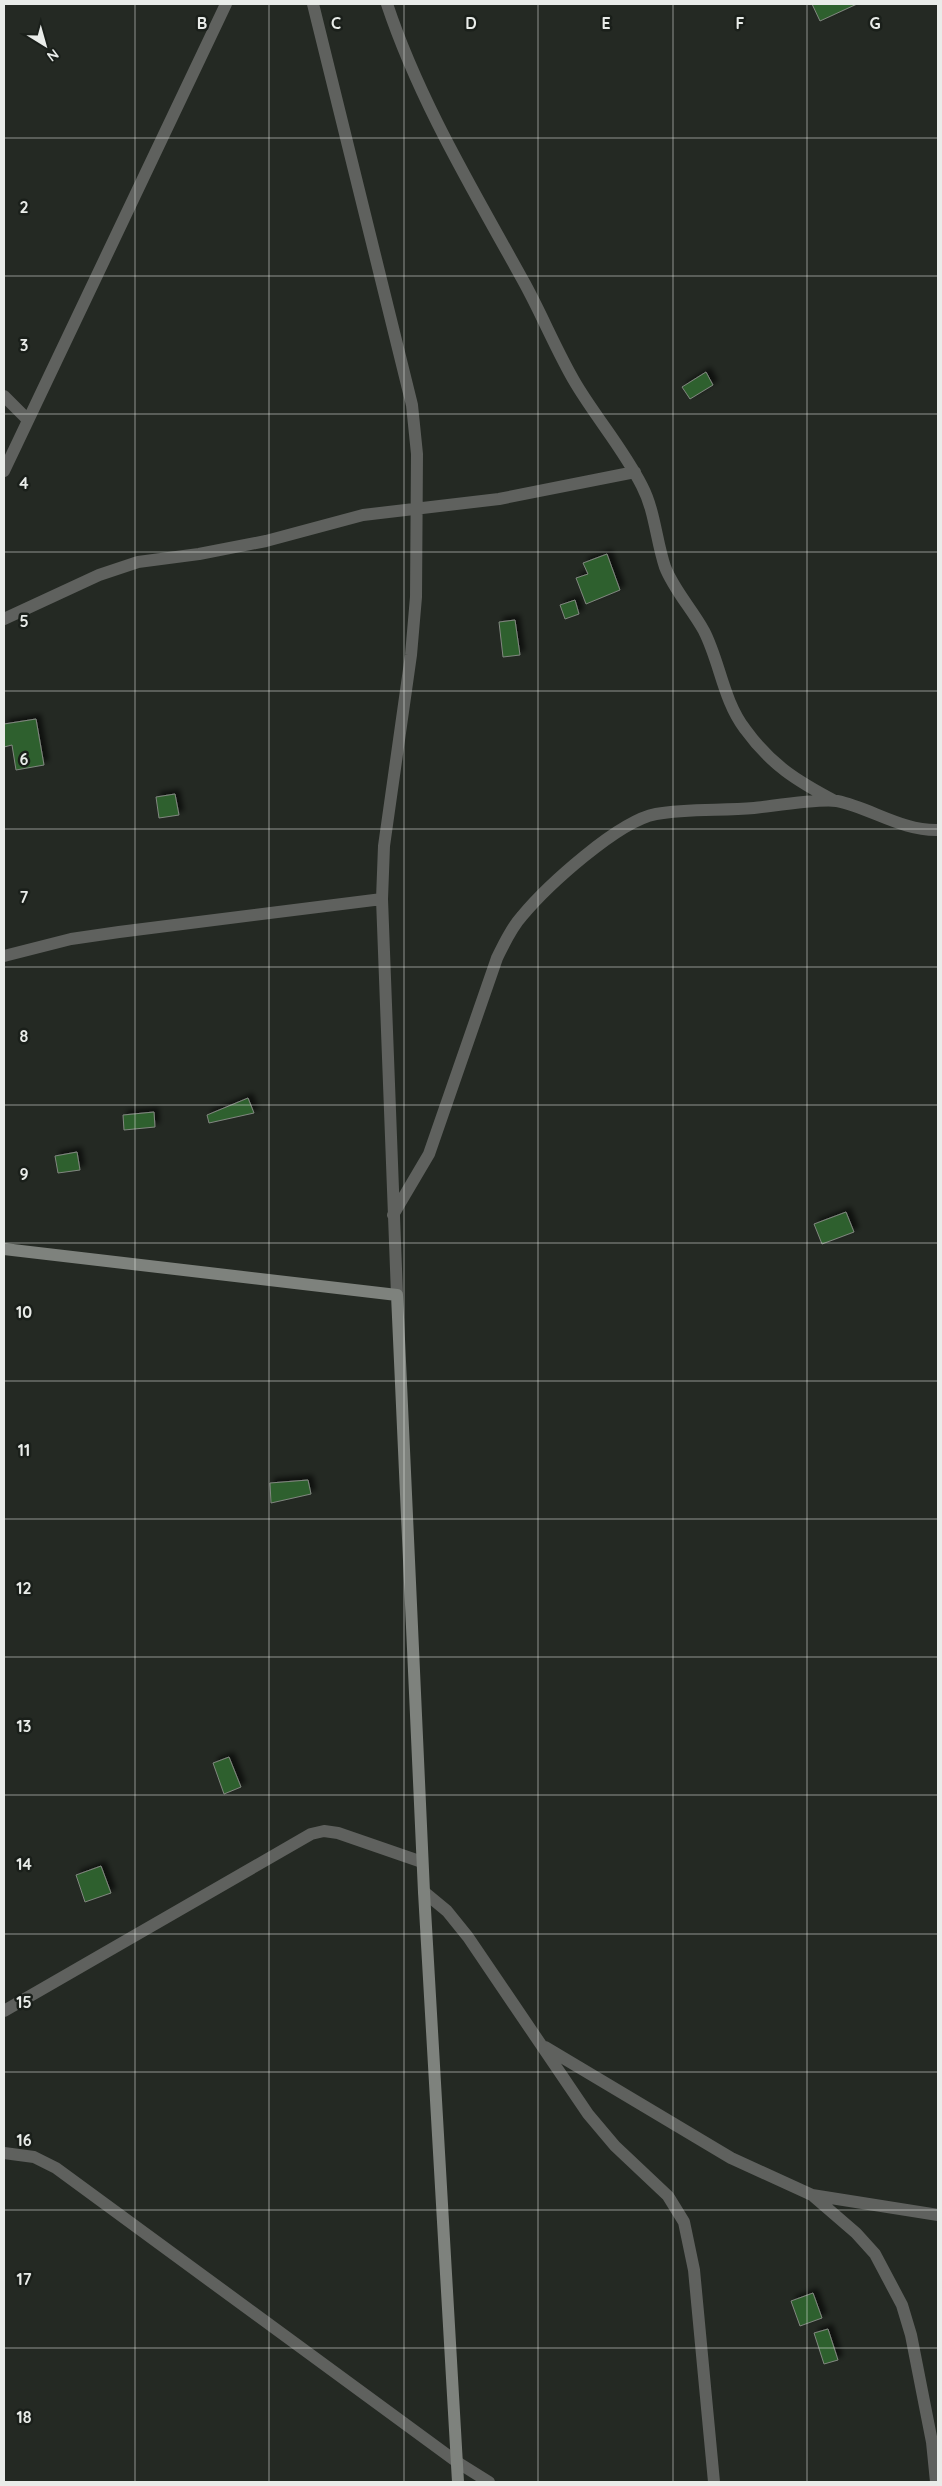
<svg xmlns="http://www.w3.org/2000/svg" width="942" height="2486" font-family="Quicksand,sans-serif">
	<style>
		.building { fill: #2f612d; stroke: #818780; filter: url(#shadow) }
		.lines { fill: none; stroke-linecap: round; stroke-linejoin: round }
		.street { stroke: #5f615e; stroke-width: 12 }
		.secondary { stroke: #7e827d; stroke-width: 12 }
		.grid { fill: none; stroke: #e9ece9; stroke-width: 1; stroke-opacity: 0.55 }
		.grid-label { font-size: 16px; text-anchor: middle; font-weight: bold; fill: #e9ece9; stroke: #1a1f1a; stroke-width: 5; stroke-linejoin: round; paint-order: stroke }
	</style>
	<defs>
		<filter id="shadow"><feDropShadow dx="4.5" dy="-4.5" stdDeviation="2.5" flood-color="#0009"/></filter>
	</defs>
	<rect width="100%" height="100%" fill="#242923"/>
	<!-- building -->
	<path class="building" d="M 812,4 L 857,4 L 820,21 Z
		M 706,372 L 713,385 L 690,399 L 682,387 Z
		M 607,554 L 620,590 L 586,604 L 576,578 L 588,574 L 583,563 Z
		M 575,600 L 579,614 L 565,619 L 560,605 Z
		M 515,620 L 520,655 L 503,657 L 499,622 Z
		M 36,719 L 44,765 L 16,770 L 12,745 L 4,747 L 4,724 Z
		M 175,794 L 179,815 L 159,818 L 156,797 Z
		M 248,1098 L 254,1113 L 209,1123 L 207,1115 Z
		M 154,1112 L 155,1127 L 124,1130 L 123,1115 Z
		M 77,1152 L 80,1170 L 58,1173 L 55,1156 Z
		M 846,1212 L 854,1232 L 822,1244 L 814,1224 Z
		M 308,1480 L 311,1494 L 271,1503 L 270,1483 Z
		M 229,1757 L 241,1787 L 224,1794 L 213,1763 Z
		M 101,1866 L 111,1893 L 85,1902 L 76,1875 Z
		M 813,2293 L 822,2318 L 800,2326 L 791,2301 Z
		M 828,2329 L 838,2360 L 824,2364 L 814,2333 Z"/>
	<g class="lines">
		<!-- street -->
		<path class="street" d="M 313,4 L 412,405 L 417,454 L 416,597 L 411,655 L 384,846 L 382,899 L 397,1295
			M 387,4 C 420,103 475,193 525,284 C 543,317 557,352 576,384 C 597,419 624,450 642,486 C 655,511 656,540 665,567 C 674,590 692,609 704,631 C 720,662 723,700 745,729 C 771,765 797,781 835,801
			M 4,396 L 28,420
			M 4,471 L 226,4
			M 4,619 L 99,575 L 138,562 L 199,554 L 266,541 L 363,515 L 499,499 L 635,472
			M 4,956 L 71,939 L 119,932 L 382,899
			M 393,1215 L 429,1154 L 497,958 C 504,944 511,928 522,916 C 547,886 618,821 656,814 C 688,808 722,811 754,808 C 773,806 821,798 837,801 C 871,808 902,831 938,830
			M 424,1892 L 447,1911 L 468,1937 L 588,2114 L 615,2146 L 668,2196 L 684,2222 L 694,2270 L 714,2482
			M 4,2011 L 311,1834 L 324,1831 L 338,1833 L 422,1862
			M 545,2047 L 731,2158 L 812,2195 L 856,2233 L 875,2254 L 902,2305 L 911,2335 L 932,2442 L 936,2482
			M 4,2153 L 34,2157 L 56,2168 L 457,2462 L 489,2482
			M 812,2195 L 938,2215"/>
		<!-- secondary -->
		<path class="secondary" d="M 4,1249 L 397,1295 L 424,1892 L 458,2482"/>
	</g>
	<!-- grid -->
	<path class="grid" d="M 135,4 L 135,2482M 269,4 L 269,2482M 404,4 L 404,2482M 538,4 L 538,2482M 673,4 L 673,2482M 807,4 L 807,2482M 4,138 L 938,138M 4,276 L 938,276M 4,414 L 938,414M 4,552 L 938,552M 4,691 L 938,691M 4,829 L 938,829M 4,967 L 938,967M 4,1105 L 938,1105M 4,1243 L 938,1243M 4,1381 L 938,1381M 4,1519 L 938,1519M 4,1657 L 938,1657M 4,1795 L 938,1795M 4,1934 L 938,1934M 4,2072 L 938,2072M 4,2210 L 938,2210M 4,2348 L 938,2348"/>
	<g class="grid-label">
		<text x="202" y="29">B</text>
		<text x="336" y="29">C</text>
		<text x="471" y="29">D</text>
		<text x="606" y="29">E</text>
		<text x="740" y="29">F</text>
		<text x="875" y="29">G</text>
		<text x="24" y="213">2</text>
		<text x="24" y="351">3</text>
		<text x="24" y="489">4</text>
		<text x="24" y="627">5</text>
		<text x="24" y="765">6</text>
		<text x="24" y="903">7</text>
		<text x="24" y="1042">8</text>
		<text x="24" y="1180">9</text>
		<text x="24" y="1318">10</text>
		<text x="24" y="1456">11</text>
		<text x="24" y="1594">12</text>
		<text x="24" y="1732">13</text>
		<text x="24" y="1870">14</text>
		<text x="24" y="2008">15</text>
		<text x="24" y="2146">16</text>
		<text x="24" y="2285">17</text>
		<text x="24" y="2423">18</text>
	</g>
	<!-- border -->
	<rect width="942" height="2486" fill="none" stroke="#e9ece9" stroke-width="10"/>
	<!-- north arrow -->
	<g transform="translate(45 45) rotate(143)" stroke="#1a1f1a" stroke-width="4" paint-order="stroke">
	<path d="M0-4L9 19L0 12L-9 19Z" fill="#e9ece9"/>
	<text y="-8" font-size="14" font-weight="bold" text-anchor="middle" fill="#e9ece9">N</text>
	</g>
</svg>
